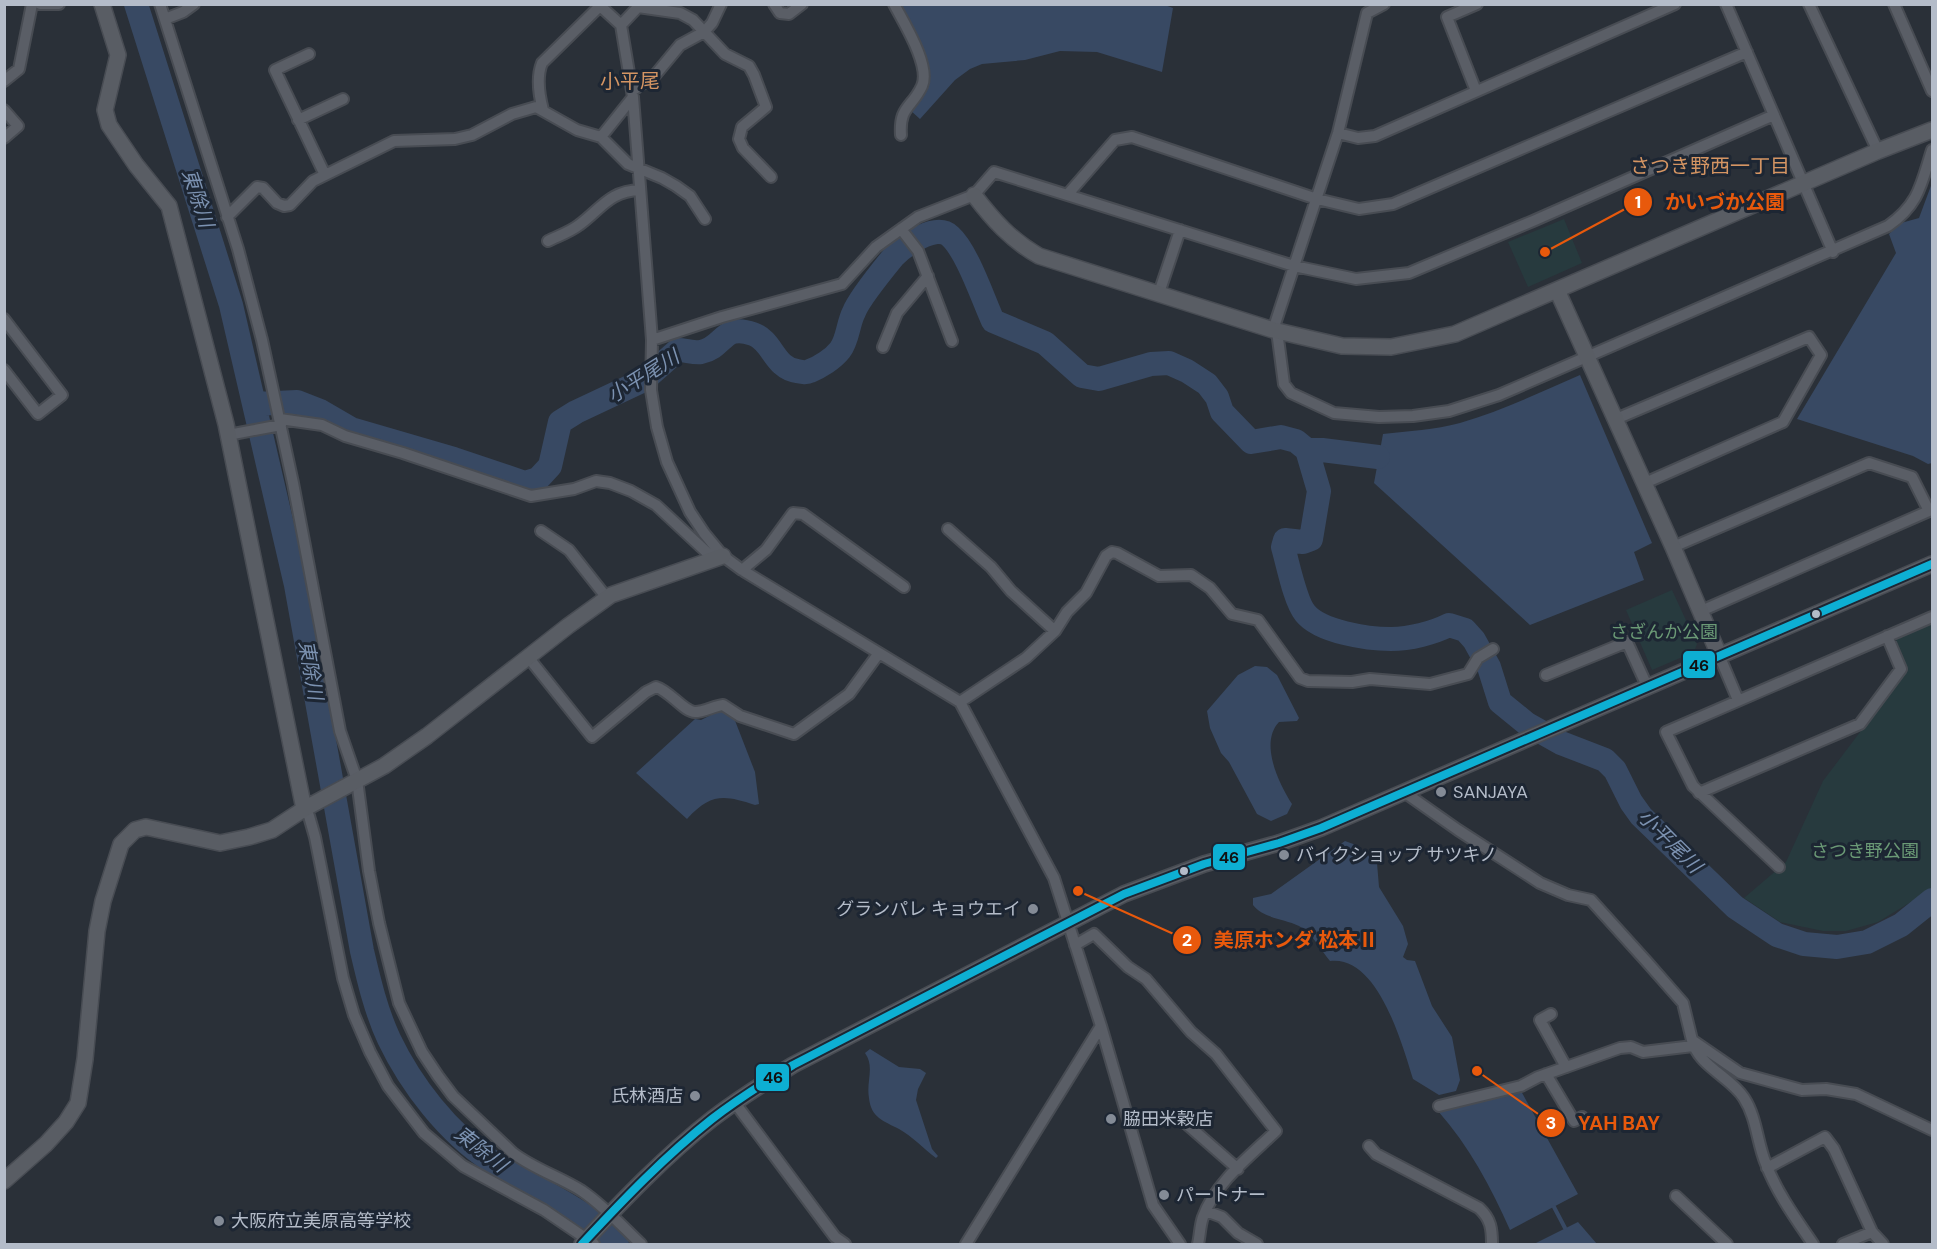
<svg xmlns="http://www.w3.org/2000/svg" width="1937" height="1249" font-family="'DM Sans','Noto Sans JP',sans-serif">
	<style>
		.green { fill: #273a3e }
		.water { fill: #384963 }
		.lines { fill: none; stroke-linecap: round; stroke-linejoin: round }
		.stream { stroke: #384963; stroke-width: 4 }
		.river { stroke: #384963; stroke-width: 24 }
		.street-casing { stroke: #484c53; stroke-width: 14 }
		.secondary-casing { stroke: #484c53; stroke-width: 18 }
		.street { stroke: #5a5e66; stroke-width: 10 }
		.secondary { stroke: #595d64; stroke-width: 15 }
		.bus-1-casing { stroke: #1d2633; stroke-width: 12 }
		.bus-1 { stroke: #0dafd3; stroke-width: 8 }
		.bus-dot { fill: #b4bcc9; stroke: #1d2633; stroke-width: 2 }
		.poi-dot { fill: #848b96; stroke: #1d2633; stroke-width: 2 }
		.labels { text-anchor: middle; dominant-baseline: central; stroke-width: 6; stroke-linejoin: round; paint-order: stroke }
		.park-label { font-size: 18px; fill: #6b9a76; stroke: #1d2633 }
		.poi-label { font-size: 18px; fill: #b4bcc9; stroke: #1d2633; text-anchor: start }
		.neighbourhood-label { font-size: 20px; fill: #d59563; stroke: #1d2633 }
		.water-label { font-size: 20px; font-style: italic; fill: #7c92b1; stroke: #1d2633 }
		.leader { fill: none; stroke: #e8590c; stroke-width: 2 }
		.callout-dot { fill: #e8590c; stroke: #1d2633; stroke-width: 2 }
		.mark-label { font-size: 18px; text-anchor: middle; font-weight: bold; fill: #fff }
		.callout-label { font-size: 20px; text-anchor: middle; font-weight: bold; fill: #e8590c; stroke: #1d2633; stroke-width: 6; stroke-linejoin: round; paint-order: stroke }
		.line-badge { stroke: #1d2633; stroke-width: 2 }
		.pale-badge-label { font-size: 16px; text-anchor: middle; font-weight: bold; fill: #111 }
	</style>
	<rect width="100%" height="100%" fill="#2a3038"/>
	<!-- green -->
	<path class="green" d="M 1564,219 L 1582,263 L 1528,287 L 1508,242 Z
		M 1672,590 L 1697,644 L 1694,652 L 1652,670 L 1626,610 Z
		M 1931,624 L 1932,629 L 1932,889 L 1878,922 L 1846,931 L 1823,931 L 1780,922 L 1744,898 L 1786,862 L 1823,781 L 1907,670 L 1895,637 Z"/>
	<!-- water -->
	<path class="water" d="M 1162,4 L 1173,8 L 1162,72 L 1097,52 L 1060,51 L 1025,60 L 982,64 L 970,69 L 955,80 L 920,119 L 910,110 C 916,101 929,89 930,78 C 932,59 909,22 900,5 Z
		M 1932,183 L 1932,463 L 1928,464 L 1913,456 L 1797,419 L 1896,253 L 1889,234 L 1901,223 L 1919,218 Z
		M 1580,375 L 1652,543 L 1634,552 L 1644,580 L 1530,625 L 1374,483 L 1383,434 C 1408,431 1435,430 1460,423 C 1501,411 1541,392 1580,375 Z
		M 1255,666 L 1267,667 L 1277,675 L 1299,718 L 1297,721 L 1279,722 C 1259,743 1279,784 1292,804 L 1287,814 L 1271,821 L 1257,814 L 1229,762 L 1221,753 L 1210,728 L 1207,711 L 1238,675 Z
		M 718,709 L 726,710 L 734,718 L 755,772 L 759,804 L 755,805 C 724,795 711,793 687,819 L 636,773 L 695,719 L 701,720 L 711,715 L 710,712 Z
		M 1345,841 L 1356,845 L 1377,863 L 1379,887 L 1403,926 L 1408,944 L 1403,957 L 1407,960 L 1415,961 L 1432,1006 L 1452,1037 L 1460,1080 L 1456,1091 L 1439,1095 L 1413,1079 C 1402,1044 1378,955 1330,961 C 1321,950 1312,933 1299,926 C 1283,918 1264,919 1253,905 L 1253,898 L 1271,894 Z
		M 870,1049 L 899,1067 L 920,1069 L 926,1073 L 918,1089 L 916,1100 L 932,1149 L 938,1156 L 936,1158 C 924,1149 912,1136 899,1129 C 884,1121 871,1118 869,1098 C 866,1081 875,1067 865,1053 Z
		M 1521,1091 L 1578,1194 L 1510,1230 C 1491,1187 1469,1146 1438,1111 Z
		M 1578,1222 L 1597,1244 L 1534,1244 Z"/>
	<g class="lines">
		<!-- stream -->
		<path class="stream" d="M 1554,1207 L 1565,1228"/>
		<!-- river -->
		<path class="river" d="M 136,4 L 231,305 L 296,585 L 362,951 C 369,981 376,1011 389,1039 C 411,1085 448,1133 491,1161 C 533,1189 583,1206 617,1244
			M 254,404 L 297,402 L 320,411 L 351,429 L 454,459 L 525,483 L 538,479 L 550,466 L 560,422 L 576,412 L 644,380 L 678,350 C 685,350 694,353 701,352 C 725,347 722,323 753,334 C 773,341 774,368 797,371 C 802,372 806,373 810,371 C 820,367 833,359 840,350 C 848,340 848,323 854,312 C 859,299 885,267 894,256 C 905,245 936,223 950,236 C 967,251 983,299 993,321 L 1045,343 L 1082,376 L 1099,379 L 1151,364 L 1169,363 L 1187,371 L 1207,384 L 1217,397 L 1222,412 L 1251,442 L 1281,437 L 1296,441 L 1307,450 L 1319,491 L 1311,539 L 1303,542 L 1285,540 L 1283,547 C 1288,564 1295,601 1305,613 C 1320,632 1368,639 1391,639 C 1410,639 1433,633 1449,625 L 1465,630 L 1474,640 L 1489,667 L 1500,702 L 1527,724 L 1561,743 L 1605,760 L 1615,770 L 1631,802 L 1641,816 L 1735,907 L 1777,935 L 1804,944 L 1837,947 L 1867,942 L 1901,925 L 1932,900
			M 1307,450 L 1322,450 L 1378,457"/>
		<!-- street casing -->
		<g class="street-casing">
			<path id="street" d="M 40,4 L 59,4
				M 160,4 L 238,249 L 262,340 L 293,483 L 340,731 L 357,780 L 369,871 L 379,923 L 399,1003 L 422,1052 L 438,1076 L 453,1096 L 513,1153 C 534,1169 560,1177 582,1191 C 604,1206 622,1226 641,1244
				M 598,4 L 621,25 L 633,97 L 652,340 L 651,390 L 657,427 L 667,462 L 690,512 L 704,533 L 723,556 L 742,570 L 960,702 L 1054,878 L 1101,1026 L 1153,1205 L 1180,1244
				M 774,4 L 780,13 L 789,14 L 802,4
				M 894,4 C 904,23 931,66 922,86 C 912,108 899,106 901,135
				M 1726,4 L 1833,252
				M 1809,4 L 1878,151
				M 1894,4 L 1932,91
				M 165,19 L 183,12 L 194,4
				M 621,25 L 638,7 L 680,13 L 693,20 L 725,54 L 749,66 L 754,75 L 766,107 L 742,127 L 739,139 L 743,148 L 771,177
				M 309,54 L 275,70 L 325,175
				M 4,81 L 19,69 L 32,4
				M 632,91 L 656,74 L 680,45 L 704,32 L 712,23 L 721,4
				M 1476,91 L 1447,17 L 1477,4
				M 4,110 L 18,126 L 4,138
				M 543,110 C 539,95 536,78 542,63 L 600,6
				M 298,120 L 343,99
				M 1338,133 L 1358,138 L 1375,136 L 1675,4
				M 601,137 L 633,97
				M 1068,194 L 1115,140 L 1132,137 L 1317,199 L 1359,209 L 1393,204 L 1747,52
				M 227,217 L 257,187 L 263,188 L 277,203 L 284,206 L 290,205 L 313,181 L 394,141 L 455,139 L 472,135 L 512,114 L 536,107 L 577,130 L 601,137 L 628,164 L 662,178 L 676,186 L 690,196 L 705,219
				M 901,229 L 918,251 L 952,341
				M 548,241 C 558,236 570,232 579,225 C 601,209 609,191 640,190
				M 1159,293 L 1180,230
				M 4,319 L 62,395 L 38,414 L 4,370
				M 1273,330 L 1338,133 L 1367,13 L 1384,4
				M 1277,331 L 1284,384 L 1291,393 L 1334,413 L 1379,417 L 1413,416 L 1449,411 L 1499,395 L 1888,226 C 1919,204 1921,185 1932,150
				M 652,340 L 722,317 L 842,284 L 876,247 L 918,217 L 974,195 L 994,172 L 1294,266 L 1356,279 L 1409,273 L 1533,221 L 1774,115
				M 883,347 L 897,313 L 928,276
				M 280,419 L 322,425 L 345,436 L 403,453 L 531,496 L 574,489 L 596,481 L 610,483 L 631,491 L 656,505 L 714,559
				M 1616,419 L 1809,337 L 1821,355 L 1783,422 L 1645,483
				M 228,435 L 281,425
				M 948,529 L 991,567 L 1011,591 L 1055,631
				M 541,531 L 569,550 L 607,598
				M 1673,547 L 1869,463 L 1912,477 L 1929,511 L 1701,611
				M 742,570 L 766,550 L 793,513 L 803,514 L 904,587
				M 1719,655 L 1738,700
				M 528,657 L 592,737 L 646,692 L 656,687 C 670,691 684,712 695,712 C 704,712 714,706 723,705 L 740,716 L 794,734 L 849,694 L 879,653
				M 1546,675 L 1627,642 L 1647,686
				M 960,702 L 1026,658 L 1055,631 L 1067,612 L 1086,593 L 1106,556 L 1112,552 L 1117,553 L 1159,576 L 1191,575 L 1210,588 L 1232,614 L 1258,620 L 1300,678 L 1308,681 L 1352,682 L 1370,679 L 1430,684 L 1468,674 L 1478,658 L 1493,649
				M 1404,792 L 1458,830 L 1540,883 L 1568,895 L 1591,900 L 1647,962 L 1683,1003 L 1692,1040 L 1740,1073 L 1802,1090 L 1826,1089 L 1856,1094 L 1932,1130
				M 1699,793 L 1860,724 L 1901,669 L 1887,636
				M 304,809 L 309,816 L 315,837 L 343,978 L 354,1015 L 370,1052 L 388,1086 L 424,1133 L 463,1166 L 544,1210 L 594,1244
				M 1779,867 L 1693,786 L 1666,732 L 1932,617
				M 1075,945 L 1094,934 L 1128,967 L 1146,979 L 1191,1032 L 1216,1054 L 1276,1131 C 1251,1155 1215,1183 1203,1217 C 1200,1225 1200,1236 1198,1244
				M 1551,1014 L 1540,1020 L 1566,1067
				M 1692,1040 C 1698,1066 1731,1077 1744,1098 C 1757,1118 1757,1143 1766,1164 C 1777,1193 1796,1219 1813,1244
				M 1546,1074 L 1574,1121 L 1582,1117
				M 735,1103 L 835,1237 L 845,1244
				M 1439,1106 L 1521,1086 L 1538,1077 L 1620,1048 L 1631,1047 L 1643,1052 L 1693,1046
				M 1182,1120 L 1238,1169
				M 1369,1146 L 1376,1154 L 1479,1208 C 1491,1219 1492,1229 1492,1244
				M 1767,1168 L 1825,1137 L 1834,1149 L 1872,1232
				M 1676,1196 L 1727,1244
				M 1206,1211 L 1222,1217 L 1238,1233 L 1257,1244
				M 966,1244 L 1101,1026
				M 1843,1244 L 1872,1232 L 1883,1244"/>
		</g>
		<!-- secondary casing -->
		<g class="secondary-casing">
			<path id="secondary" d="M 102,4 L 118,55 L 105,110 L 109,125 L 136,165 L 169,206 L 226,424 L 304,809
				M 974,195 C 993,220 1011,240 1039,256 L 1273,330 L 1342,346 L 1391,347 L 1455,334 L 1878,151 L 1932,130
				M 1557,290 L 1673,547 L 1719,655
				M 4,1181 L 46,1144 L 66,1122 L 78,1103 L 85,1059 L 97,931 L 103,901 L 121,844 L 135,830 L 146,827 L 220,843 L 249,837 L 272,830 L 304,809 L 384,766 L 427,736 L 568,626 L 611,595 L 723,556
				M 582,1244 C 621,1202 666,1155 712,1119 C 738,1099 765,1082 793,1065 L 1124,894 L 1204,864 L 1279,843 L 1321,828 L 1932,564"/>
		</g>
		<!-- street -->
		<use href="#street" class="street"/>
		<!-- secondary -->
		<use href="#secondary" class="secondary"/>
		<!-- bus-1 casing -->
		<g class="bus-1-casing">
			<path id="bus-1" d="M 582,1244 C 623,1200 665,1156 712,1119 C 738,1099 765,1082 793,1065 L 1124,894 L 1204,864 L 1279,843 L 1321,828 L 1932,564"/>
		</g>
		<!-- bus-1 -->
		<use href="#bus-1" class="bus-1"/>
	</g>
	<!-- markers -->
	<g class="bus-dot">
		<circle cx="1816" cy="614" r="5"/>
		<circle cx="1184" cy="871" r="5"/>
	</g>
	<g class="poi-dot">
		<circle cx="1441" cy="792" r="6"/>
		<circle cx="1284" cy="855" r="6"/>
		<circle cx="1033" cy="909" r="6"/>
		<circle cx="695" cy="1096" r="6"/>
		<circle cx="1111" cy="1119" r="6"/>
		<circle cx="1164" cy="1195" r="6"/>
		<circle cx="219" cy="1221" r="6"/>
	</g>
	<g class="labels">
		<!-- park labels -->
		<g class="park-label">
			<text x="1664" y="632">さざんか公園</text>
			<text x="1865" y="851">さつき野公園</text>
		</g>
		<!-- poi labels -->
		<g class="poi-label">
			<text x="1453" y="792">SANJAYA</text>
			<text x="1296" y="855">バイクショップ サツキノ</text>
			<text x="1021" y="909" text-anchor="end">グランパレ キョウエイ</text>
			<text x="683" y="1096" text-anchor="end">氏林酒店</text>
			<text x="1123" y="1119">脇田米穀店</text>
			<text x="1176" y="1195">パートナー</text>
			<text x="231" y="1221">大阪府立美原高等学校</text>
		</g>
		<!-- neighbourhood labels -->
		<g class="neighbourhood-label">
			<text x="630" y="81">小平尾</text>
			<text x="1710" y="166">さつき野西一丁目</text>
		</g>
		<!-- water labels -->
		<g class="water-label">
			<text transform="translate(198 198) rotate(72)">東除川</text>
			<text transform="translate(643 376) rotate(-32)">小平尾川</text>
			<text transform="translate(311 670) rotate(80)">東除川</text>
			<text transform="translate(1670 841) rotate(45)">小平尾川</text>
			<text transform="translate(481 1149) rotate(38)">東除川</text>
		</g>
	</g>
	<!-- callouts -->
	<path class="leader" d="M1545 252L1638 202M1078 891L1187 940M1477 1071L1551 1123"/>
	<g class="callout-dot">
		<circle cx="1545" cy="252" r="6"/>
		<circle cx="1078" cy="891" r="6"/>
		<circle cx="1477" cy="1071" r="6"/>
		<circle cx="1638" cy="202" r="15"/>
		<circle cx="1187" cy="940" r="15"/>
		<circle cx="1551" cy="1123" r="15"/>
	</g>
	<g class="mark-label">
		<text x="1638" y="208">1</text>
		<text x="1187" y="946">2</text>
		<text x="1551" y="1129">3</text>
	</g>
	<g class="callout-label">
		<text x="1725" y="209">かいづか公園</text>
		<text x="1296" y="947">美原ホンダ 松本Ⅱ</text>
		<text x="1619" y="1130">YAH BAY</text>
	</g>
	<g class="line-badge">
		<rect x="1682" y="650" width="34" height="29" rx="6" fill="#0dafd3"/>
		<rect x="1212" y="843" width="34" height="28" rx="6" fill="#0dafd3"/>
		<rect x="755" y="1063" width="35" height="29" rx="6" fill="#0dafd3"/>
	</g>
	<g class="pale-badge-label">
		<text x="1699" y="671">46</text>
		<text x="1229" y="863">46</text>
		<text x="773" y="1083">46</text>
	</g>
	<!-- border -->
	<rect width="1937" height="1249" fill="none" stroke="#b4bcc9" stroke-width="12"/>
</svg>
